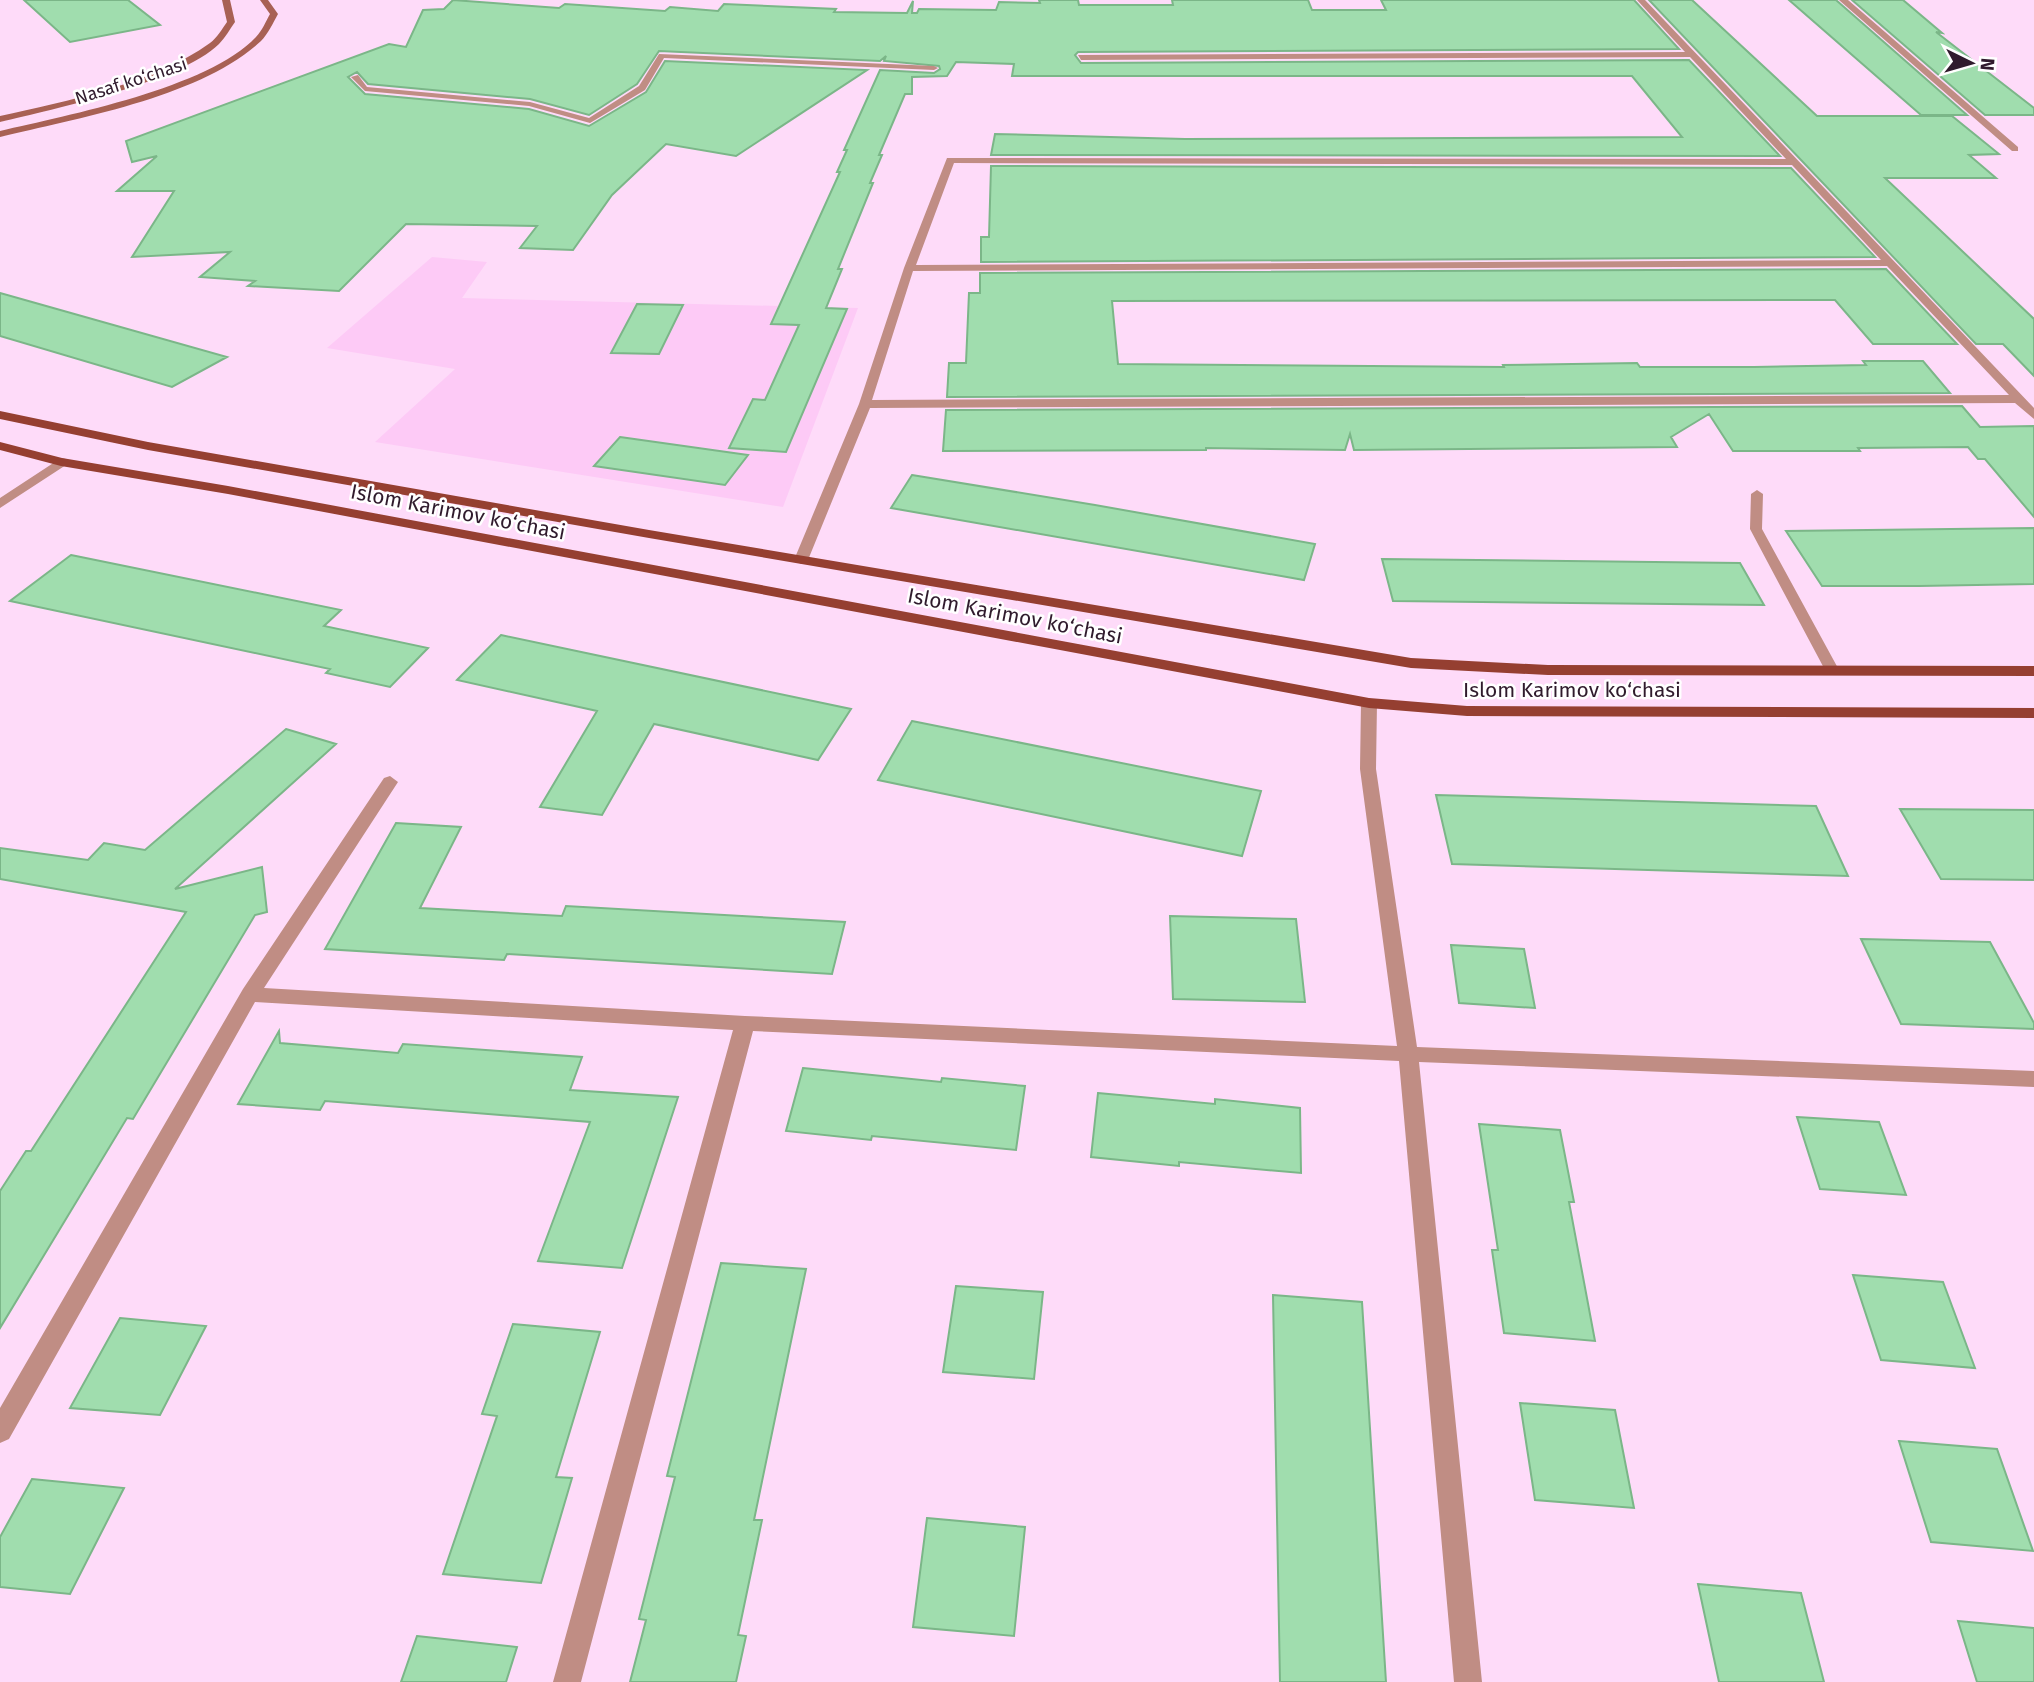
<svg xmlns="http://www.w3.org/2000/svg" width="2034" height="1682" font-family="'Fira Sans',sans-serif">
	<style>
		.built { fill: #fdcaf6 }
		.building { fill: #a0ddae; stroke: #7bb688; stroke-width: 2 }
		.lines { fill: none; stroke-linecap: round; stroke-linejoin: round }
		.service { fill: #c08d84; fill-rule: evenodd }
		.minor { fill: #c08d84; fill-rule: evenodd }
		.secondary { fill: #a86154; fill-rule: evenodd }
		.primary { fill: #953f31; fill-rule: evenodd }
		.labels { text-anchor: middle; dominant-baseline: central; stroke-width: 5; stroke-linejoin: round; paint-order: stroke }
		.far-street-label { font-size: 18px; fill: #301b2d; stroke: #fff }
		.street-label { font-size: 21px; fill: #301b2d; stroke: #fff }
	</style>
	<rect width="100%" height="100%" fill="#fedbf9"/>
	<!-- built -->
	<path class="built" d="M 432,257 L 487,262 L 462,298 L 858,308 L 783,507 L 375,442 L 455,369 L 327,348 Z"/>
	<!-- building -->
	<path class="building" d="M 24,0 L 128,0 L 160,25 L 70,42 Z
		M 453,0 L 559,8 L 565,4 L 665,11 L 670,7 L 718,11 L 724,4 L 836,9 L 834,12 L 907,13 L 913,1 L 912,13 L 917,13 L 919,9 L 996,10 L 999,2 L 1040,3 L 1039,0 L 1078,0 L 1079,5 L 1173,5 L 1172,0 L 1308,0 L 1312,10 L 1386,10 L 1381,0 L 1634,0 L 1679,49 L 1078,52 L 1075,55 L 1081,63 L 1689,60 L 1780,156 L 991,155 L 995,134 L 1185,139 L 1682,137 L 1632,76 L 1012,76 L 1014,64 L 956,62 L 947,76 L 912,77 L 912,94 L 905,94 L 879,155 L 882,155 L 870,183 L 873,183 L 838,269 L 842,269 L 826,308 L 847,309 L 786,452 L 729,448 L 753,399 L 765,400 L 799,325 L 771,324 L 840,172 L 837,172 L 847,150 L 844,150 L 880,70 L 934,73 L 940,69 L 939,66 L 884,61 L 886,56 L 880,61 L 659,51 L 637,84 L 589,115 L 530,99 L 368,84 L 357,72 L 348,77 L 365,94 L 529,109 L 589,126 L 646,92 L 665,61 L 867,70 L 736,156 L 666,144 L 612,195 L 573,250 L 520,248 L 537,226 L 406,224 L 339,291 L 248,286 L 255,281 L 200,277 L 230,252 L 132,257 L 174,191 L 117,191 L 157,156 L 132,162 L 126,141 L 389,44 L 406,47 L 423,10 L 444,9 Z
		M 1649,0 L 1692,0 L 1817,116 L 1952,116 L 1999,154 L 1969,155 L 1996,178 L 1885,178 L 2034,319 L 2034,376 L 2003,344 L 1976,344 Z
		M 1789,0 L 1836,0 L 1967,115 L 1921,115 Z
		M 1852,0 L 1903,0 L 1942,33 L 1936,32 L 2034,108 L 2034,115 L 1985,115 Z
		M 991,166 L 1791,168 L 1875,257 L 981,262 L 981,237 L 989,237 Z
		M 1886,269 L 1957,344 L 1873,344 L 1835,300 L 1112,301 L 1118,364 L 1504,367 L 1503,365 L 1637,363 L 1640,367 L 1754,367 L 1866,365 L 1863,361 L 1923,361 L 1950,393 L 947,397 L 949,363 L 966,363 L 969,293 L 980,293 L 980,273 Z
		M 0,293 L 32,302 L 227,357 L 172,387 L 0,336 Z
		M 637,304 L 683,305 L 659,354 L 611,353 Z
		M 1962,406 L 1980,427 L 2034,426 L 2034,517 L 1985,459 L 1978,459 L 1968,447 L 1858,448 L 1860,451 L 1733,451 L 1709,414 L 1671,437 L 1677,447 L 1354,450 L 1350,434 L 1345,450 L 1206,448 L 1206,450 L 943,451 L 946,410 Z
		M 620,437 L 748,455 L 725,485 L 594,466 Z
		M 912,475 L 1095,505 L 1315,544 L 1304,580 L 891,508 Z
		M 2034,528 L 2034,584 L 1919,586 L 1822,586 L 1786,531 Z
		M 71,555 L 341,610 L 324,626 L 428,648 L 390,687 L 326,673 L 330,669 L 10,601 Z
		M 1382,559 L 1740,563 L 1764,605 L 1393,601 Z
		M 501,635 L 851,709 L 818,760 L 654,724 L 602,815 L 540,807 L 597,711 L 457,680 Z
		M 912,721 L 1261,791 L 1242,856 L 878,780 Z
		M 286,729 L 336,744 L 175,889 L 262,867 L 267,912 L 255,915 L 133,1119 L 127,1118 L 0,1328 L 0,1191 L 26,1151 L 31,1151 L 186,912 L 0,879 L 0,848 L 88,860 L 104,843 L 145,850 Z
		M 1436,795 L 1816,806 L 1848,876 L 1452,864 Z
		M 1900,809 L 2034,810 L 2034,880 L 1941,879 Z
		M 396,823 L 461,827 L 420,908 L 562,916 L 566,906 L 845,922 L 832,974 L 507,954 L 504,960 L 325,949 Z
		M 1170,916 L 1296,919 L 1305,1002 L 1173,999 Z
		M 1861,939 L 1990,942 L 2034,1023 L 2034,1029 L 1901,1024 Z
		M 1451,945 L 1524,949 L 1535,1008 L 1459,1003 Z
		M 279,1031 L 280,1043 L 398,1053 L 403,1044 L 582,1057 L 570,1090 L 678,1097 L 622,1268 L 538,1261 L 590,1122 L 325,1101 L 320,1110 L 238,1104 Z
		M 803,1068 L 941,1082 L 942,1078 L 1025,1086 L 1016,1150 L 872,1136 L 871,1140 L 786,1131 Z
		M 1098,1093 L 1215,1104 L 1215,1099 L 1300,1108 L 1301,1173 L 1179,1162 L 1179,1166 L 1091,1157 Z
		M 1797,1117 L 1879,1122 L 1906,1195 L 1820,1189 Z
		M 1479,1124 L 1560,1130 L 1574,1202 L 1569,1202 L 1595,1341 L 1504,1333 L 1492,1250 L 1498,1250 Z
		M 721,1263 L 806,1269 L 754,1520 L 762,1520 L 738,1635 L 746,1636 L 736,1682 L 630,1682 L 646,1620 L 639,1619 L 675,1477 L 667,1476 Z
		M 1853,1275 L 1943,1282 L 1975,1368 L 1881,1360 Z
		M 956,1286 L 1043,1292 L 1034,1379 L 943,1372 Z
		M 1273,1295 L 1362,1302 L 1386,1682 L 1280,1682 Z
		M 120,1318 L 206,1326 L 160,1415 L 70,1408 Z
		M 513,1324 L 600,1332 L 556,1477 L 572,1478 L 541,1583 L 443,1574 L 497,1416 L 482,1414 Z
		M 1520,1403 L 1615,1410 L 1634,1508 L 1535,1500 Z
		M 1899,1441 L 1997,1449 L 2033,1551 L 1931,1542 Z
		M 32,1479 L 124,1488 L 70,1594 L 0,1587 L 0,1537 Z
		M 927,1518 L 1025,1527 L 1014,1636 L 913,1627 Z
		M 1698,1584 L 1801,1593 L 1824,1682 L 1719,1682 Z
		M 1958,1621 L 2034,1628 L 2034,1682 L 1977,1682 Z
		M 417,1636 L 517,1647 L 506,1682 L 401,1682 Z"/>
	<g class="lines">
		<!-- service -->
		<path class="service" d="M 659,54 L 934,66 L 938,68 L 934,70 L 664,58 L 645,90 L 590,123 L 529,106 L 365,91 L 351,77 L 358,75 L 367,87 L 530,102 L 589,118 L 639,86 Z
			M 1757,490 L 1763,494 L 1762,529 L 1839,670 L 1837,673 L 1827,673 L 1825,670 L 1750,529 L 1751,494 Z"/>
		<!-- minor -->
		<path class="minor" d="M 1637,0 L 1645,0 L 2034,408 L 2034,419 L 2015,403 L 870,408 L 808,560 L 801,564 L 794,560 L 859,404 L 904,268 L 947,158 L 1786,159 L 1690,57 L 1081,60 L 1078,55 L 1685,52 ZM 954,163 L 1792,165 L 1881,260 L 916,265 ZM 1887,266 L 2009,395 L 872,400 L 913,271 Z
			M 1839,0 L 1848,0 L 2018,147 L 2018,151 L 2012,151 Z
			M 61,458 L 66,459 L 66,465 L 0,508 L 0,498 Z
			M 1369,698 L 1377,703 L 1376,769 L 1417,1047 L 2034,1071 L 2034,1087 L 1419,1062 L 1482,1682 L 1454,1682 L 1399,1061 L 753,1031 L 581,1682 L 553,1682 L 733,1030 L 255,1002 L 9,1439 L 0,1443 L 0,1408 L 243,989 L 384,778 L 390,776 L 398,782 L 264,988 L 745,1016 L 1397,1046 L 1360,769 L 1361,703 Z"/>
		<!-- secondary -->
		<path class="secondary" d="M 222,0 L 230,0 L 235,22 C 230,29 225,38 219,44 C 180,82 54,109 0,122 L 0,116 C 67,101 153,84 210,43 C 217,38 222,29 227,22 Z
			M 260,0 L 268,0 L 278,14 C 273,23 268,34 261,41 C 201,97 78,118 0,137 L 0,131 C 68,115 208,88 256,37 C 262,31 266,21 270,14 Z"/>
		<!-- primary -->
		<path class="primary" d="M 0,411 L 148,442 L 649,530 L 1411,658 L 1548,665 L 2034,666 L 2034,676 L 1548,675 L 1411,668 L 649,538 L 148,450 L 0,419 Z
			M 0,442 L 62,458 L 228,486 L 1369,698 L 1467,706 L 2034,708 L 2034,718 L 1467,716 L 1369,708 L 228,494 L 61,466 L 0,450 Z"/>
	</g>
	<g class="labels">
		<!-- far-street labels -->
		<g class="far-street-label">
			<text transform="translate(131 81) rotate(-18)">Nasaf ko‘chasi</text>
		</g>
		<!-- street labels -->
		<g class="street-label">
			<text transform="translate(458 512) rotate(11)">Islom Karimov ko‘chasi</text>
			<text transform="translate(1015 616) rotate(11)">Islom Karimov ko‘chasi</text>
			<text x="1572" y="690">Islom Karimov ko‘chasi</text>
		</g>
	</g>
	<!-- north arrow -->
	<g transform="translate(1971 63) rotate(95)" stroke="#ffffff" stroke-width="5" paint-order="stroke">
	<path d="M0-5L12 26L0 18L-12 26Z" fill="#301b2d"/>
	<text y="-10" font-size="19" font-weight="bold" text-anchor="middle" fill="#301b2d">N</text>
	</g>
</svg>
